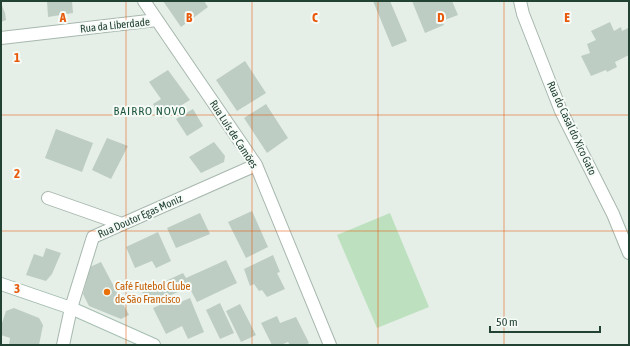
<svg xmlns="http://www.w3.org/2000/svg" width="630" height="346" font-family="'Asap Condensed',sans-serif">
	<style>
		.green { fill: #bde1bf }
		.building { fill: #bdcdc3 }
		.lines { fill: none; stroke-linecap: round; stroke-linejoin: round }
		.street-casing { stroke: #a7b8ae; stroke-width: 14 }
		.secondary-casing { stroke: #a5beb1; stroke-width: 14 }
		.street { stroke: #fff; stroke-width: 12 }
		.secondary { stroke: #fff; stroke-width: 12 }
		.grid { fill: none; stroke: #e8590c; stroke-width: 1; stroke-opacity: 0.55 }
		.food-dot { fill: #e8710a; stroke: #f6fbf7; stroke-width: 1.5 }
		.labels { text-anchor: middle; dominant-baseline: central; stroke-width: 4; stroke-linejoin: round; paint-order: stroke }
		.street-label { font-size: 11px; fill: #224233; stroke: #f6fbf7 }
		.food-label { font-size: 11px; fill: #c56008; stroke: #f6fbf7; text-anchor: start }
		.neighbourhood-label { font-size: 12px; letter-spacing: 1px; fill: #1c563d; stroke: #f6fbf7 }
		.grid-label { font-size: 13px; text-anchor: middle; font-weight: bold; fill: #e8590c; stroke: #f6fbf7; stroke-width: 4; stroke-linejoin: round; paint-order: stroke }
	</style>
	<rect width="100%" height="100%" fill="#e5efe8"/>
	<!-- green -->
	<path class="green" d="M 390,213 L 429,307 L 377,328 L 337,235 Z"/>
	<!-- building -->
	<path class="building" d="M 47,1 L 72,1 L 73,13 L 48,17 Z
		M 163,1 L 204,1 L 208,7 L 181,27 Z
		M 373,1 L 390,1 L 407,41 L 392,47 Z
		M 412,1 L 452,1 L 458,15 L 442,21 L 444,25 L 425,33 Z
		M 1,3 L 5,13 L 6,20 L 1,22 Z
		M 610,22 L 614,31 L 621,27 L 622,31 L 628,28 L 629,55 L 615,62 L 617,67 L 607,72 L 606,70 L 591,76 L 581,56 L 590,53 L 587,44 L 596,40 L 591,31 Z
		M 245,61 L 266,93 L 237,111 L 216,80 Z
		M 168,70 L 190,100 L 161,118 L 153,104 L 161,99 L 149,82 Z
		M 266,104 L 288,138 L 267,153 L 244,118 Z
		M 193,109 L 203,126 L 187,136 L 176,119 Z
		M 56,129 L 93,143 L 82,172 L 45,158 Z
		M 107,138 L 128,146 L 111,179 L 92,170 Z
		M 214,142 L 225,156 L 224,162 L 201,173 L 189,157 Z
		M 252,211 L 268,247 L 246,258 L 228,222 Z
		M 200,213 L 210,234 L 176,248 L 167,228 Z
		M 158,232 L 171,261 L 156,268 L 152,261 L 135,268 L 126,247 Z
		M 46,248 L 61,253 L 52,274 L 46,281 L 26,275 L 34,254 L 43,257 Z
		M 273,255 L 280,272 L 277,273 L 285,289 L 267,297 L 262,290 L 259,291 L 254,284 L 250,286 L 244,269 Z
		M 226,260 L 237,283 L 197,302 L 189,287 L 169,296 L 168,295 L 147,302 L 142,292 L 183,273 L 186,278 Z
		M 101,262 L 129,315 L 121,319 L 89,306 L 83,294 L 90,267 Z
		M 190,298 L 204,332 L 188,339 L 182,326 L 166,334 L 153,308 L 171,300 L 174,305 Z
		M 220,303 L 234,333 L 220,339 L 206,310 Z
		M 240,304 L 256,335 L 241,342 L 226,311 Z
		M 14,308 L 39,318 L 43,325 L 39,345 L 9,345 L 10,338 L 1,335 L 1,326 L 6,311 Z
		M 277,316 L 280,323 L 296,317 L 309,343 L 305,345 L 290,345 L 288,342 L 281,345 L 272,345 L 261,323 Z"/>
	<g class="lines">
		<!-- street casing -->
		<g class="street-casing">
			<path id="street" d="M 144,1 L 256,165 L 330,345
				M 520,1 L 523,14 L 561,111 L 613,214 L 629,253
				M 1,38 L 157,20
				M 48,198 L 122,224
				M 63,345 L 71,308 L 93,237 L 256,165"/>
		</g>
		<!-- secondary casing -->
		<g class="secondary-casing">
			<path id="secondary" d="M 1,284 L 71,308 L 154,345"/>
		</g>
		<!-- street -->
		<use href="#street" class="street"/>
		<!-- secondary -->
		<use href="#secondary" class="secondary"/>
	</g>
	<!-- grid -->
	<path class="grid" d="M 126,1 L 126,345M 252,1 L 252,345M 378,1 L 378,345M 504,1 L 504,345M 1,115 L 629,115M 1,231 L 629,231"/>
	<!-- markers -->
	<circle class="food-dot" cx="107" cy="292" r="4"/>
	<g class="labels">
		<!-- street labels -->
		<g class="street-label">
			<text transform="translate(115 25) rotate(-6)">Rua da Liberdade</text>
			<text transform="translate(572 128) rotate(65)">Rua do Casal do Xico Gato</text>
			<text transform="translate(234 134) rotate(57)">Rua Luís de Camões</text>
			<text transform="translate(140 216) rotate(-24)">Rua Doutor Egas Moniz</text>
		</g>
		<!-- food labels -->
		<g class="food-label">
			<text x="115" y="286">Café Futebol Clube<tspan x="115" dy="13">de São Francisco</tspan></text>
		</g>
		<!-- neighbourhood labels -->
		<g class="neighbourhood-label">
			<text x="150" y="111">BAIRRO NOVO</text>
		</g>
	</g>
	<g class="grid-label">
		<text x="63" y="22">A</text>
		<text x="189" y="22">B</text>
		<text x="315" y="22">C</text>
		<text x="441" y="22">D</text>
		<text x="567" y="22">E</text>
		<text x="17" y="62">1</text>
		<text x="17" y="178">2</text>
		<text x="17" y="293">3</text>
	</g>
	<!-- border -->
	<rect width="630" height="346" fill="none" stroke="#224233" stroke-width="4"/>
	<!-- scale -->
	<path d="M490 326v6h110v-6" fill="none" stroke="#224233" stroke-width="2"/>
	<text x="496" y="326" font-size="12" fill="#224233" stroke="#f6fbf7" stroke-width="3" paint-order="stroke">50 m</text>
</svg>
